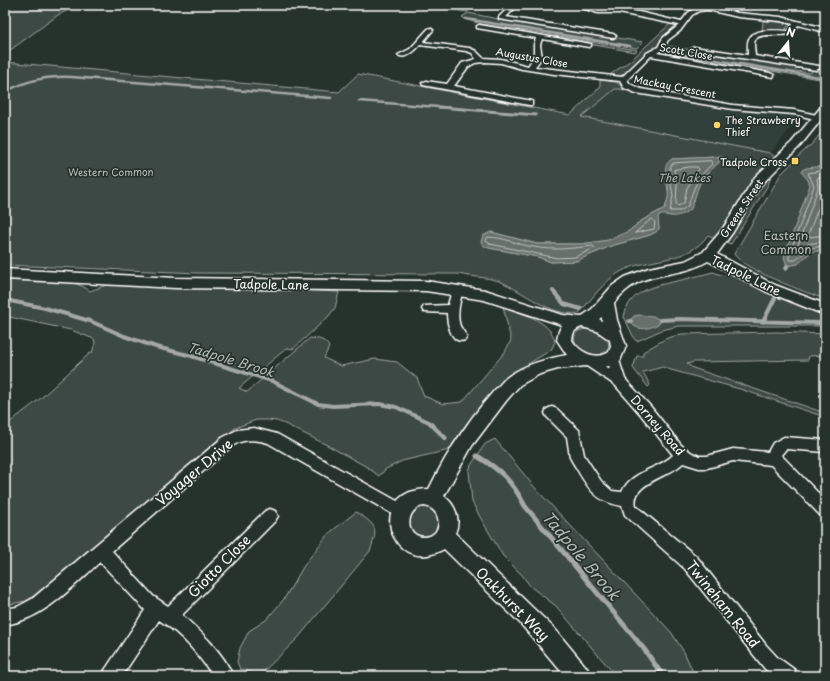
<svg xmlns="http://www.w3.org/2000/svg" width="830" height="681" font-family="'Playpen Sans',sans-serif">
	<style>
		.built { fill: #333f3a }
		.green { fill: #3e4944; stroke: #9ea4a2; fill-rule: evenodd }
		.water { fill: #67706c; stroke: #a4a9a7 }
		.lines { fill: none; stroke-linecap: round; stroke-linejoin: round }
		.shore { stroke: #c2c6c4; stroke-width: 1 }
		.stream-far3 { stroke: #a4a9a7; stroke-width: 2.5 }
		.stream-far2 { stroke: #a4a9a7; stroke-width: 3 }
		.stream-far1 { stroke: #a4a9a7; stroke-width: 4 }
		.stream { stroke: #a4a9a7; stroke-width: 5 }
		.minor-casing { stroke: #fff; stroke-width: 3 }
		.tertiary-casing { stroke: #fff; stroke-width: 3 }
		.minor { fill: #26332d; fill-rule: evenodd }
		.tertiary { fill: #26332d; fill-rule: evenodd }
		.poi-dot { fill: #ffd166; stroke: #26332d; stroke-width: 1.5 }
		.labels { text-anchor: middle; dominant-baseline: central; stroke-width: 3.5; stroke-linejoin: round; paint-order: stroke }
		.far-street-label { font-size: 10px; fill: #fff; stroke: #26332d }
		.far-poi-label { font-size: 10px; fill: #fff; stroke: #26332d; text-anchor: start }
		.far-park-label { font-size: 10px; fill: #bbbfbe; stroke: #26332d }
		.far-water-label { font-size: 11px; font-style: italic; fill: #b3b8b6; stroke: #26332d }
		.park-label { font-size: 12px; fill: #bbbfbe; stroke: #26332d }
		.street-label { font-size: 12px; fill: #fff; stroke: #26332d }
		.water-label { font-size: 13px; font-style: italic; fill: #b3b8b6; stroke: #26332d }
		.near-street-label { font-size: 14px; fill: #fff; stroke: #26332d }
		.near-water-label { font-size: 16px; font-style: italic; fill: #b3b8b6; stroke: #26332d }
	</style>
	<rect width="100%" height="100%" fill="#26332d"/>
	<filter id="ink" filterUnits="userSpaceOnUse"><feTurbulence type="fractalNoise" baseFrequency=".025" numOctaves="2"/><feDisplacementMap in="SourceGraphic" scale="8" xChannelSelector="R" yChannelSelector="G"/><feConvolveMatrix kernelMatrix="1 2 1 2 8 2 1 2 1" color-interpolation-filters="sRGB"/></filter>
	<g filter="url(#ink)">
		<!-- built -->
		<path class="built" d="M 615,89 L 620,89 L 646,95 L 739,111 L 779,113 L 800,116 L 770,153 L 581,117 Z"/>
		<!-- green -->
		<path class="green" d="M 5,5 L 79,5 L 58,15 L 5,54 Z
			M 425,5 L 476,5 L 467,12 Z
			M 468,13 L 518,23 L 643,42 L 637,48 L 482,24 L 467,20 L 462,17 Z
			M 763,21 L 779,22 L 792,25 L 787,27 L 786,30 L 789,31 L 762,31 Z
			M 671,23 L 677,25 L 661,38 L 658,46 L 645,53 L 637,63 L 621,76 L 611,76 L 611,74 L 631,60 Z
			M 555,36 L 637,50 L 635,52 L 553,38 Z
			M 669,46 L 806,69 L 795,68 L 796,71 L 811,73 L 812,70 L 825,73 L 825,80 L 663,53 Z
			M 5,62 L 339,92 L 358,74 L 570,115 L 600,87 L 600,80 L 616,82 L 628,91 L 620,89 L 615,89 L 581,117 L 770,153 L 775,157 L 753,179 L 715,238 L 708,235 C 687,265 649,256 620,272 C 603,282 592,299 579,313 C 550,317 524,291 499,281 C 487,277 471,277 458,274 L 199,273 L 5,265 ZM 716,157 L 719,158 L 719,163 C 706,174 696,184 694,202 L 672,216 L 663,214 L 657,216 L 659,229 L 650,235 L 611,246 L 576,261 L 551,262 L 538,257 L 489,248 L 481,242 L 483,236 L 491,232 L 537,244 L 581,244 L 609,240 L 629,231 L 641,221 L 665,208 L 669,196 L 665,174 L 672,159 Z
			M 825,128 L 825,299 C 807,293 742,269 734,254 L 781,174 L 793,162 L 795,163 L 799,159 L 796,158 L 812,144 Z
			M 771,176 L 768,185 L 731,244 L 725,242 L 761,186 Z
			M 713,272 L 724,276 L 729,272 L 780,298 L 825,315 L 825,326 L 679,326 L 662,330 L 637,341 L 635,340 L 624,317 C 629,287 662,285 686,279 C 695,277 704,274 713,272 Z
			M 5,279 C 28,279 72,276 90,291 L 115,282 L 339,292 L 335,308 L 328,317 L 293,349 L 287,348 L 239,388 L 247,392 L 310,338 C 319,339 325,339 329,347 L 324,358 L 341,366 L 375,359 L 397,362 L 417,378 L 424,396 L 443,404 L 462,402 L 505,352 L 511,340 L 503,306 C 520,313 552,321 555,342 L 551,350 L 513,373 L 497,389 L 449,450 L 402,461 L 386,469 L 379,476 L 367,467 L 325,444 L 285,424 L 277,421 L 268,420 L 256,420 L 235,428 L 47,587 L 26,601 L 5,605 L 5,426 L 41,398 L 90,353 L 92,353 L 95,343 L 94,339 L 71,330 L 5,316 Z
			M 592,329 C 601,332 611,338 608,349 L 600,355 C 576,358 561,327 592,329 Z
			M 777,332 L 825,334 L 825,355 L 809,356 L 808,360 L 694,362 L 687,364 L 693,368 L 825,413 L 825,417 L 740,389 L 671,370 L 663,367 L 643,372 L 650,385 L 648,387 L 633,368 L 637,356 L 643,356 L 643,352 L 665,339 L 681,334 Z
			M 495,439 L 536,489 L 671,632 L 684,652 L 695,676 L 616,676 L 556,606 L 531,587 L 522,575 L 503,556 L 480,517 L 472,502 L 469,471 L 471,465 L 485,444 Z
			M409 521a15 15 0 1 1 30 0a15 15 0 1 1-30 0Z
			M 356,512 C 376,525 379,527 370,551 L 298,638 L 264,671 L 257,674 L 240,669 L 237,662 L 240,648 L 249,631 L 266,620 L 284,599 L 305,564 L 328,534 Z"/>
		<!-- water -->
		<path class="water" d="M 716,157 L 719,158 L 720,160 L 707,174 L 699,185 L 691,209 C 685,213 679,217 671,216 C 665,215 663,214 658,216 L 659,229 L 656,232 L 650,235 L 611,246 L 576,261 L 551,262 L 538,257 L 489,248 L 484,246 L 481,242 L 483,236 L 491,232 L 537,244 L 581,244 L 609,240 L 629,231 L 641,221 L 665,208 C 668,200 669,193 668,185 C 667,175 661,166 672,159 Z
			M 825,166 L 825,250 L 811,252 L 798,264 L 787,266 L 784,257 L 810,185 L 808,180 L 802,173 L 802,170 L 806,168 Z
			M 639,315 L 653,316 L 660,320 L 660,323 C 652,328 639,332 632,324 L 631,319 L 634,316 Z"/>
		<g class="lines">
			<!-- shore -->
			<path class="shore" d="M 711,161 L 712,164 C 697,178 694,187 688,206 L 680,211 L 670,211 L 673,196 L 669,173 L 671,165 L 674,163 Z
				M 689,167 L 697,167 L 699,169 L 687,188 L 684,203 L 678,206 L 676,204 L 677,184 L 674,170 Z
				M 825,170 L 808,173 L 814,186 L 789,256 L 789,260 L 796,260 L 809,248 L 825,246
				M 825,175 L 817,178 L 818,188 L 797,248 L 799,250 L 808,244 L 825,241
				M 825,182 L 821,201 L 808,235 L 810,237 L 825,235
				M 652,219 L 655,222 L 654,229 L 635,233 Z
				M 488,237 C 504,237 518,245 534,247 C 553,251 574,248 593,246 L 595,248 L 575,257 L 557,258 L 490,244 L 486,241 Z"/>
			<!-- stream-far3 -->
			<path class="stream-far3" d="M 466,19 L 630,46
				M 667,52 L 825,78
				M 5,92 C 27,80 47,76 72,77 L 331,98
				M 359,101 L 452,108"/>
			<!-- stream-far2 -->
			<path class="stream-far2" d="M 439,107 L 536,115
				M 719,158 L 723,158"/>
			<!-- stream-far1 -->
			<path class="stream-far1" d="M 786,269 L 787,266
				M 553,291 L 564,304 L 581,309
				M 5,300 L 45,308 L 90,321 L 124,336 L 156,347 L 188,355 L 272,381 L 318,404 L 333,406 L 379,404 L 396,407 L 429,422 L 443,436
				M 660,320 L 679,319 L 821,323
				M 629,321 L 631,321
				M 763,322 L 775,298"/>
			<!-- stream -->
			<path class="stream" d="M 442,435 L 445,438
				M 477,456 C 501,470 512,481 525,506 L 644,649 L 663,676"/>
			<!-- minor casing -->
			<g class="minor-casing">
				<path id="minor" d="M 511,5 L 518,5 L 506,17 L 613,34 L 616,36 L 613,38 L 499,19 L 499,17 Z
					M 573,5 L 583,5 L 598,9 L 619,9 L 639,12 L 681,22 L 688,13 L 695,8 L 708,6 L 738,13 L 781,17 L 825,28 L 825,32 L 798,25 L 792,34 C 784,36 758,32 755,40 C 753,44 755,52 755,56 L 819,66 L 820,68 L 816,70 L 692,50 L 691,49 L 694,47 L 748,55 C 748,50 747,43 749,39 C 754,27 778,31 789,31 L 793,24 L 781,21 L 738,17 L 708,10 L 699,11 L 692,15 L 680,31 L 668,40 L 663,49 L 657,53 L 770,73 L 774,75 L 773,77 L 651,56 L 627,80 L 630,84 L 641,89 L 733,105 L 794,110 L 821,116 L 822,118 L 818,120 L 794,114 L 733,109 L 636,93 L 624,88 L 620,81 L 554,74 L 522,69 L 501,63 L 485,62 L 475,63 L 468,67 L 454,86 L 532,101 L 532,105 L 529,105 L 423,85 L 422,83 L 426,81 L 447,84 L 462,63 L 476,59 L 472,53 L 466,51 L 420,45 C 415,51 405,60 398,55 L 410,49 L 428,29 L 430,28 L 433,30 L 423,42 L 469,48 L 476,51 L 483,58 L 501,59 L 528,66 L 534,57 L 534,45 L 536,38 L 477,28 L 477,26 L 479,25 L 591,44 L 591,46 L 589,47 L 542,39 L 540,45 L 542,57 L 535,67 L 622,77 L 647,53 L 658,47 L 663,38 L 679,25 L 619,13 L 598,13 Z
					M 457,286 L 461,287 L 463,290 C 460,301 456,314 460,326 C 462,330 465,333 467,337 L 465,340 C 451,345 447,323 447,313 L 424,312 L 422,309 L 424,306 L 448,305 L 453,287 Z
					M 613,352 L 617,354 L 625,379 L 651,407 L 681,445 L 692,453 L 699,456 L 707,456 L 733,449 L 768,452 L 773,443 L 784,437 L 825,440 L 825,452 L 786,449 L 781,455 L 825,500 L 825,517 L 820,515 L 771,465 L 733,461 L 707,468 L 699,468 L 683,463 C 670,477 630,483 636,506 L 697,557 L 766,645 L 777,657 L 795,670 L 798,676 L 774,676 L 765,669 L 685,569 L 625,515 L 622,506 C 592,501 587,485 572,461 L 570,457 L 567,437 L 547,417 L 545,413 L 547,409 L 552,407 L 557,409 L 579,430 L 584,455 L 601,481 L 612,491 L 622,492 C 631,471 657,470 673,455 L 641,415 L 615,385 L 585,365 L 583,362 L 585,359 L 589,357 L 610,369 L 607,357 L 609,354 Z
					M 254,428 L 277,434 L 406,506 L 408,511 L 406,516 L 401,518 L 396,516 L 268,443 C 255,439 243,439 232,446 L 112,551 L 153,596 L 168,606 L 265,511 L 270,509 L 275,511 L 278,516 L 275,521 L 182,615 C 201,632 223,652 233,676 L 213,676 C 197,653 183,635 159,620 L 122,676 L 102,676 L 105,670 L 145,610 L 100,562 C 72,587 44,619 5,625 L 5,609 L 17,607 L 32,599 L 222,438 L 237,430 Z"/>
			</g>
			<!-- tertiary casing -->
			<g class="tertiary-casing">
				<path id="tertiary" d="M 825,106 L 825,115 L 800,146 L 760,186 L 733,232 L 717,254 L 775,285 L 825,304 L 825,315 L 765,291 L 708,261 C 673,282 644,265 614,303 L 617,320 L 626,346 L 620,361 L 613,365 L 600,368 L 586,366 L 558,369 L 540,374 L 520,385 L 506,401 L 472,446 L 444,496 C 456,505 461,520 455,533 L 534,609 L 554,628 L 587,668 L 590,676 L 565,676 L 520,623 L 444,549 C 397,576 369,509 410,492 C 417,490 422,489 429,489 C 448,450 474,411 505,379 C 522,365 545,359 567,355 L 557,340 L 559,331 L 562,325 L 484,300 L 426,291 L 176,288 L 5,279 L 5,269 L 176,278 L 426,281 L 485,290 L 563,315 L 581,317 L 592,309 L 612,286 L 625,277 L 649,268 L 685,261 L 703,252 L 722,230 L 755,177 L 792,142 L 821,107 ZM 602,317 L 602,321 L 599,319 ZM 582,327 L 597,331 L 610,340 L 611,346 L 609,352 C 596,361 579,352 572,340 C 573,332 574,330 582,327 ZM 424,506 C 443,508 444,537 424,537 C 404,537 405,508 424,506 Z"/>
			</g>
			<!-- minor -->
			<use href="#minor" class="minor"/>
			<!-- tertiary -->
			<use href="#tertiary" class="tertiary"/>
		</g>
	</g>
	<!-- markers -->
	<g class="poi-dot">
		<circle cx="717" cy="125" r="4"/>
		<rect x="791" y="157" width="8" height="8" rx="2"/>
	</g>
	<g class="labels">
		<!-- far-street labels -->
		<g class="far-street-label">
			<text transform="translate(686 51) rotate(10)">Scott Close</text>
			<text transform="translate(532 57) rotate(10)">Augustus Close</text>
			<text transform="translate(675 86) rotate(11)">Mackay Crescent</text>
			<text transform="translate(741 208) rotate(-56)">Greene Street</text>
		</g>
		<!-- far-poi labels -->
		<g class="far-poi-label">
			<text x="725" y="119">The Strawberry<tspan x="725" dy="12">Thief</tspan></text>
			<text x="787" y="161" text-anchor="end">Tadpole Cross</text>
		</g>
		<!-- far-park labels -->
		<g class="far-park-label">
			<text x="111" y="171">Western Common</text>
		</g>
		<!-- far-water labels -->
		<g class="far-water-label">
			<text x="684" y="177">The Lakes</text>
		</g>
		<!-- park labels -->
		<g class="park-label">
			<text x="786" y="235">Eastern<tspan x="786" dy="14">Common</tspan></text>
		</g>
		<!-- street labels -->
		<g class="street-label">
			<text transform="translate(746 275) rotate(26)">Tadpole Lane</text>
			<text transform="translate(271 284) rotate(1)">Tadpole Lane</text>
			<text transform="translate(658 425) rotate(49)">Dorney Road</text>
		</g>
		<!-- water labels -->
		<g class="water-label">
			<text transform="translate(231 359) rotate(17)">Tadpole Brook</text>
		</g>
		<!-- near-street labels -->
		<g class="near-street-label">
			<text transform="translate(194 472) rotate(-40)">Voyager Drive</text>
			<text transform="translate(219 566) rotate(-45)">Giotto Close</text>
			<text transform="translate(513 604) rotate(45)">Oakhurst Way</text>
			<text transform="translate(723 604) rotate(51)">Twineham Road</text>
		</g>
		<!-- near-water labels -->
		<g class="near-water-label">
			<text transform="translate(582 555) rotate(50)">Tadpole Brook</text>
		</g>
	</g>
	<!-- margin -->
	<rect width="830" height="681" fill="none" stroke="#26332d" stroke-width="20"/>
	<rect x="10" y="10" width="810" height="661" fill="none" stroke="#fff" stroke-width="1.5" filter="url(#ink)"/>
	<!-- north arrow -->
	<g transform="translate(788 42) rotate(17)" stroke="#26332d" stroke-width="3" paint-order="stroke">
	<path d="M0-3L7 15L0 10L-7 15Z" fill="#ffffff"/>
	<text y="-6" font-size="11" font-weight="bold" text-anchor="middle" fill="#ffffff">N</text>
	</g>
</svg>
